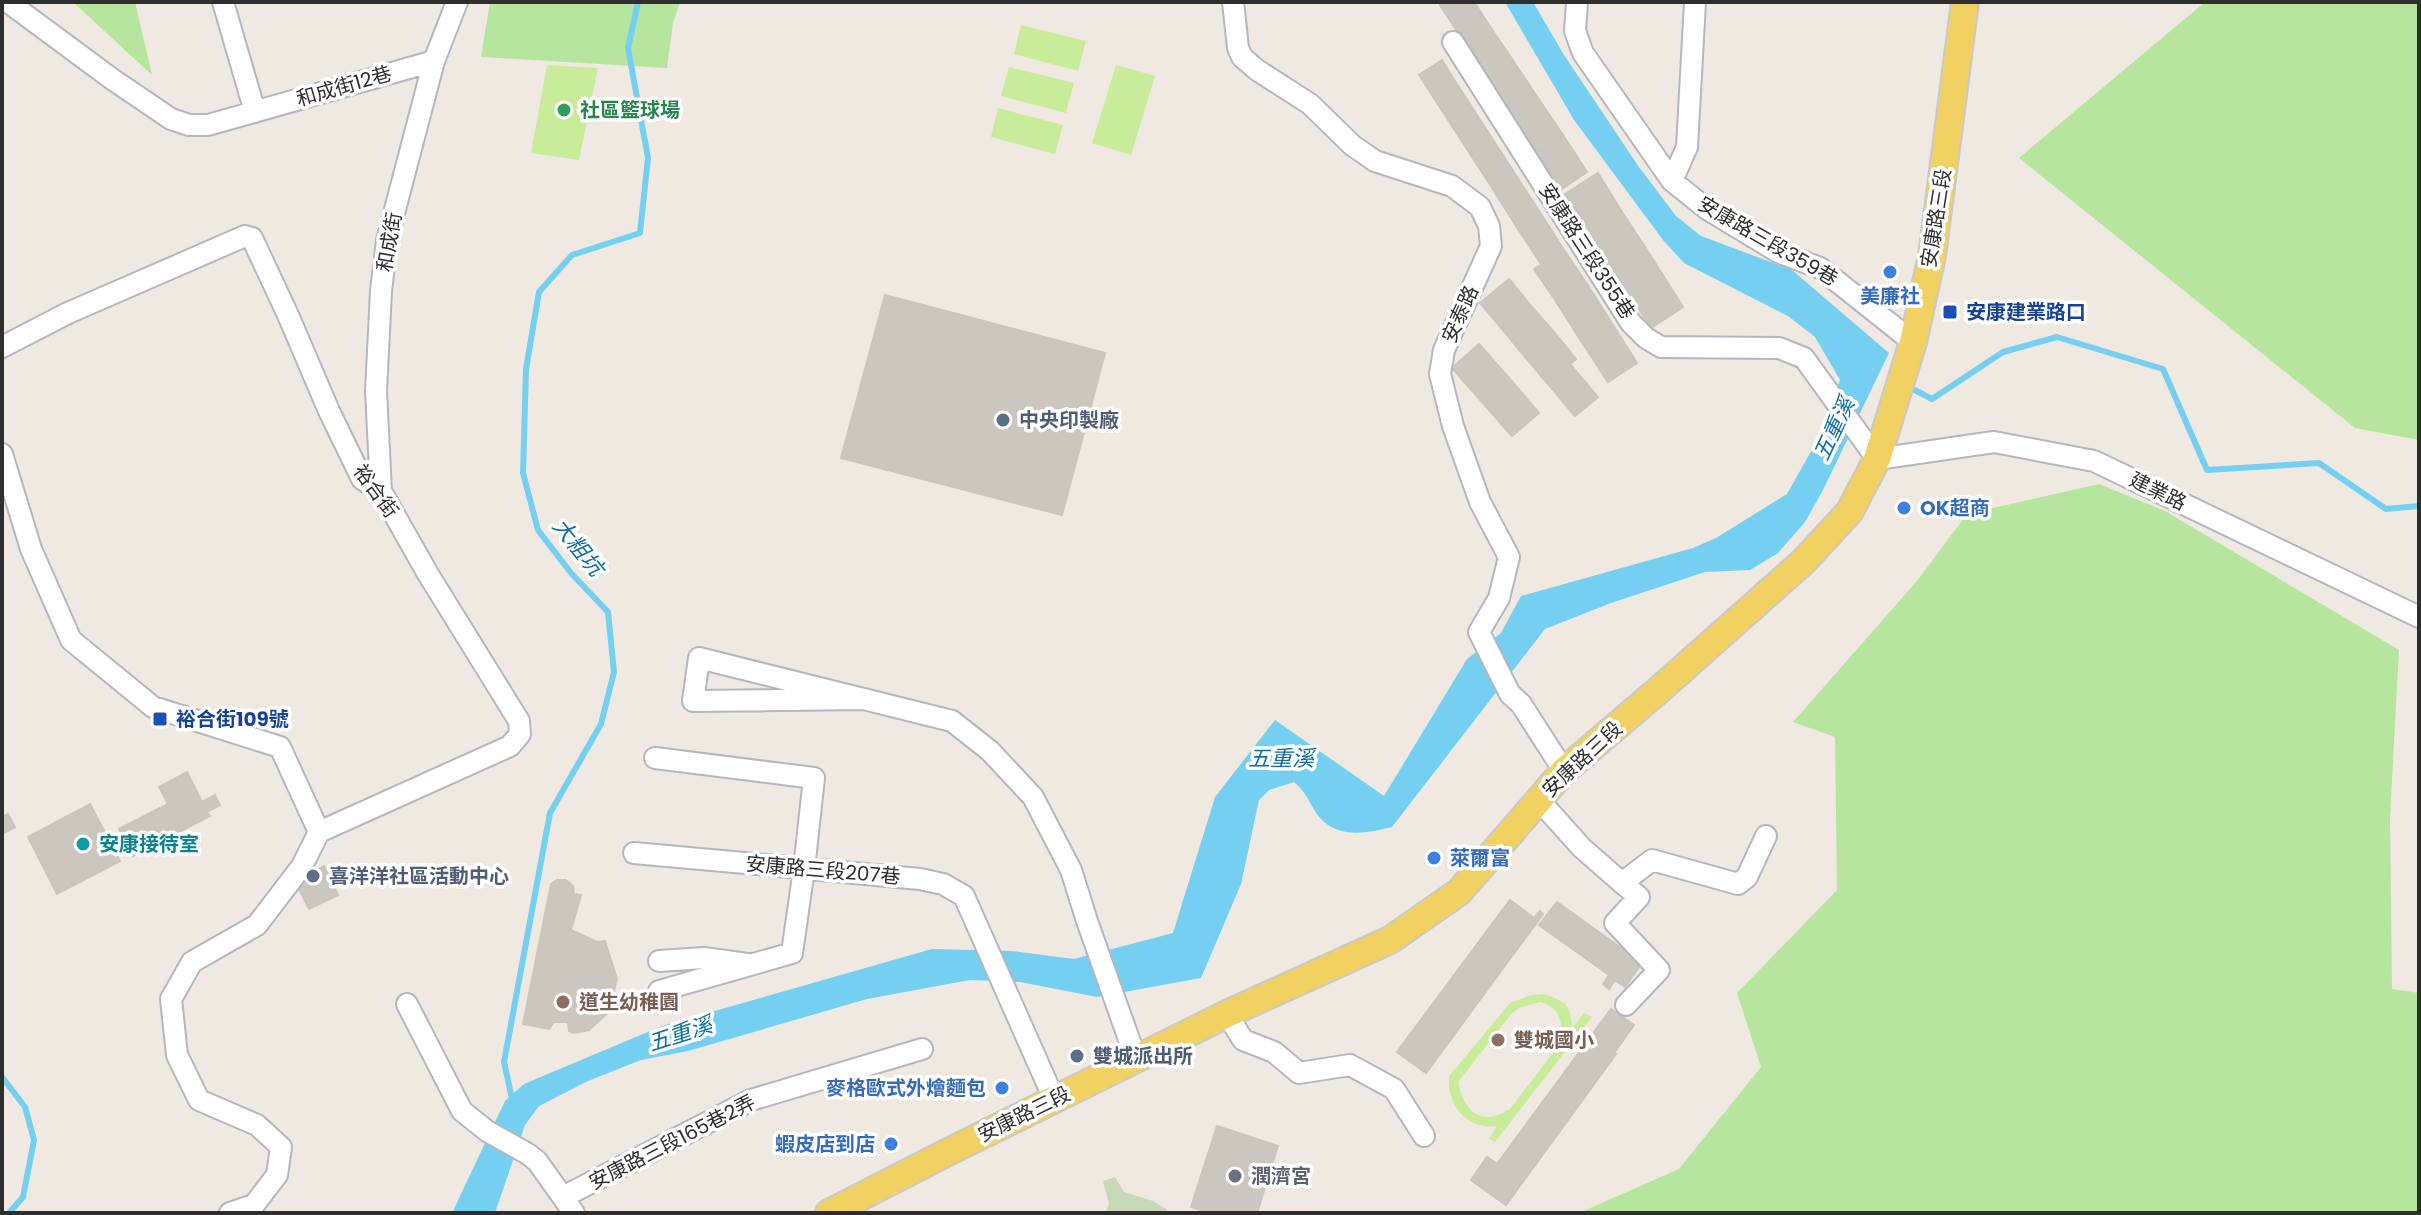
<svg xmlns="http://www.w3.org/2000/svg" width="2421" height="1215" font-family="Poppins,'Noto Sans TC',sans-serif">
	<style>
		.green { fill: #b6e59e }
		.cemetery { fill: #c8d9b8 }
		.pitch { fill: #c9ec9a; fill-rule: evenodd }
		.water { fill: #75cff0 }
		.lines { fill: none; stroke-linecap: round; stroke-linejoin: round }
		.stream { stroke: #75cff0; stroke-width: 6 }
		.building { fill: #cbc7bf; stroke: #cbc5ba; stroke-width: 2 }
		.minor-casing { stroke: #b4b7c1; stroke-width: 24 }
		.major-casing { stroke: #c9c9c9; stroke-width: 30 }
		.minor { stroke: #fff; stroke-width: 20 }
		.major { stroke: #f2d163; stroke-width: 26 }
		.leisure-dot { fill: #2e9e5b; stroke: #fff; stroke-width: 3 }
		.shop-dot { fill: #3f7fe0; stroke: #fff; stroke-width: 3 }
		.transit-dot { fill: #1a4fb4; stroke: #fff; stroke-width: 3 }
		.service-dot { fill: #5c6f8a; stroke: #fff; stroke-width: 3 }
		.culture-dot { fill: #0f9aa8; stroke: #fff; stroke-width: 3 }
		.education-dot { fill: #8d6e63; stroke: #fff; stroke-width: 3 }
		.worship-dot { fill: #6b7280; stroke: #fff; stroke-width: 3 }
		.labels { text-anchor: middle; dominant-baseline: central; stroke-width: 7; stroke-linejoin: round; paint-order: stroke }
		.street-label { font-size: 20px; fill: #2e2e2e; stroke: #fff }
		.leisure-label { font-size: 20px; font-weight: bold; fill: #27864d; stroke: #fff; text-anchor: start }
		.shop-label { font-size: 20px; font-weight: bold; fill: #366cbe; stroke: #fff; text-anchor: start }
		.transit-label { font-size: 20px; font-weight: bold; fill: #164399; stroke: #fff; text-anchor: start }
		.service-label { font-size: 20px; font-weight: bold; fill: #4e5e75; stroke: #fff; text-anchor: start }
		.culture-label { font-size: 20px; font-weight: bold; fill: #0d838f; stroke: #fff; text-anchor: start }
		.education-label { font-size: 20px; font-weight: bold; fill: #785e54; stroke: #fff; text-anchor: start }
		.worship-label { font-size: 20px; font-weight: bold; fill: #5b616d; stroke: #fff; text-anchor: start }
		.water-label { font-size: 22px; font-style: italic; fill: #0d6fa3; stroke: #fff }
	</style>
	<rect width="100%" height="100%" fill="#efe9e1"/>
	<!-- green -->
	<path class="green" d="M 73,2 L 135,2 L 152,75 Z
		M 490,2 L 680,2 L 673,23 L 667,68 L 481,57 Z
		M 2205,2 L 2419,2 L 2419,440 L 2355,428 L 2019,158 Z
		M 2099,484 L 2165,511 L 2399,650 L 2390,817 L 2392,989 L 2419,993 L 2419,1213 L 1579,1213 L 1679,1169 L 1761,1067 L 1737,993 L 1837,890 L 1835,737 L 1793,722 L 1917,581 L 1967,514 Z"/>
	<!-- cemetery -->
	<path class="cemetery" d="M 1115,1177 L 1124,1192 L 1153,1201 L 1166,1209 L 1167,1213 L 1105,1213 L 1109,1204 L 1103,1181 Z"/>
	<!-- pitch -->
	<path class="pitch" d="M 1021,25 L 1086,41 L 1078,71 L 1014,54 Z
		M 547,65 L 598,68 L 579,160 L 531,153 Z
		M 1116,65 L 1155,76 L 1131,155 L 1092,143 Z
		M 1009,67 L 1074,83 L 1066,113 L 1001,96 Z
		M 998,108 L 1063,125 L 1055,154 L 991,137 Z
		M 1544,994 C 1566,1002 1571,1004 1572,1028 L 1584,1013 L 1592,1017 L 1495,1142 L 1489,1139 L 1497,1126 C 1466,1130 1447,1105 1449,1076 L 1510,1003 L 1531,995 ZM 1540,1002 C 1561,1008 1562,1021 1562,1041 L 1510,1109 C 1481,1127 1464,1112 1458,1082 L 1512,1013 L 1519,1008 Z"/>
	<!-- water -->
	<path class="water" d="M 1505,2 L 1533,2 L 1564,55 L 1639,167 L 1676,216 L 1701,236 L 1792,270 L 1889,353 L 1822,492 L 1805,522 L 1778,553 L 1750,570 L 1705,572 L 1611,603 L 1545,629 L 1392,827 C 1368,833 1339,839 1320,818 C 1310,806 1307,792 1294,782 L 1269,790 L 1259,800 L 1241,884 L 1201,978 L 1097,997 L 1020,982 L 970,980 L 867,999 L 688,1051 L 641,1060 L 588,1081 L 539,1106 L 525,1125 L 495,1213 L 452,1213 L 505,1101 L 524,1084 L 662,1026 L 932,949 L 1012,951 L 1074,959 L 1173,933 L 1215,797 L 1275,720 L 1384,796 L 1467,659 L 1501,633 L 1521,596 L 1693,548 L 1716,538 L 1787,494 L 1822,432 L 1840,380 L 1815,337 L 1788,316 L 1684,263 L 1663,240 L 1574,120 Z"/>
	<g class="lines">
		<!-- stream -->
		<path class="stream" d="M 1907,386 L 1932,399 L 2003,352 L 2057,337 L 2163,369 L 2207,470 L 2319,463 L 2386,509 L 2419,506
			M 2,1077 L 25,1107 L 34,1140 L 23,1197 L 9,1213
			M 513,1103 L 504,1062 L 550,813 L 601,724 L 614,672 L 608,612 L 571,573 L 538,530 L 523,473 L 526,369 L 539,292 L 572,255 L 640,233 L 648,158 L 628,48 L 638,2"/>
	</g>
	<!-- building -->
	<path class="building" d="M 1444,2 L 1474,2 L 1489,25 L 1464,42 L 1440,5 Z
		M 1489,25 L 1514,62 L 1489,78 L 1464,42 Z
		M 1442,60 L 1453,78 L 1430,92 L 1419,75 Z
		M 1514,62 L 1538,98 L 1513,115 L 1489,78 Z
		M 1453,78 L 1475,112 L 1452,126 L 1430,92 Z
		M 1538,98 L 1563,135 L 1537,152 L 1513,115 Z
		M 1475,112 L 1497,146 L 1474,160 L 1452,126 Z
		M 1563,135 L 1587,172 L 1562,189 L 1537,152 Z
		M 1497,146 L 1519,180 L 1496,194 L 1474,160 Z
		M 1598,173 L 1622,212 L 1590,232 L 1565,194 Z
		M 1519,180 L 1541,214 L 1518,229 L 1496,194 Z
		M 1622,212 L 1647,250 L 1614,271 L 1590,232 Z
		M 1541,214 L 1564,250 L 1541,264 L 1518,229 Z
		M 1564,250 L 1589,287 L 1559,306 L 1534,269 Z
		M 1647,250 L 1671,288 L 1639,309 L 1614,271 Z
		M 1509,279 L 1531,306 L 1503,330 L 1480,303 Z
		M 1589,287 L 1613,325 L 1583,344 L 1559,306 Z
		M 1671,288 L 1683,307 L 1651,328 L 1639,309 Z
		M 885,295 L 1105,353 L 1062,515 L 841,458 Z
		M 1531,306 L 1554,332 L 1525,357 L 1503,330 Z
		M 1613,325 L 1637,363 L 1608,382 L 1583,344 Z
		M 1554,332 L 1576,359 L 1547,383 L 1525,357 Z
		M 1479,344 L 1509,378 L 1482,402 L 1452,368 Z
		M 1570,364 L 1598,397 L 1575,416 L 1547,383 Z
		M 1509,378 L 1539,413 L 1512,436 L 1482,402 Z
		M 187,772 L 202,802 L 215,795 L 220,805 L 207,812 L 210,816 L 133,856 L 119,829 L 168,804 L 159,787 Z
		M 90,804 L 120,861 L 57,894 L 28,837 Z
		M 8,814 L 15,827 L 2,834 L 2,817 Z
		M 324,866 L 338,895 L 309,909 L 295,881 Z
		M 557,880 L 566,880 L 573,886 L 574,894 L 581,895 L 571,930 L 597,942 L 605,941 L 617,979 L 613,995 L 618,998 L 612,1009 L 589,1030 L 574,1033 L 569,1031 L 568,1022 L 554,1022 L 549,1029 L 523,1024 L 551,884 Z
		M 1510,900 L 1534,918 L 1540,911 L 1543,914 L 1426,1073 L 1397,1052 Z
		M 1557,902 L 1642,963 L 1625,987 L 1615,980 L 1609,989 L 1603,984 L 1609,975 L 1539,925 Z
		M 1611,1009 L 1634,1025 L 1614,1053 L 1616,1054 L 1506,1205 L 1471,1180 L 1487,1157 L 1497,1164 Z
		M 1217,1126 L 1278,1146 L 1257,1213 L 1212,1213 L 1191,1207 Z"/>
	<g class="lines">
		<!-- minor casing -->
		<g class="minor-casing">
			<path id="minor" d="M 8,2 L 112,79 L 171,119 L 189,125 L 208,125 L 434,61
				M 223,2 L 255,112
				M 1233,2 L 1238,48 L 1242,57 L 1257,70 L 1310,104 L 1352,145 L 1375,161 L 1452,186 L 1480,207 L 1489,226 L 1491,246 L 1444,350 L 1440,374 L 1453,426 L 1480,502 L 1509,557 L 1499,598 L 1479,632 L 1510,694 L 1521,704 L 1564,771
				M 1577,2 L 1575,31 L 1583,53 L 1672,181 L 1707,209 L 1778,252 L 1820,268 L 1913,342
				M 1453,42 L 1631,323 L 1646,338 L 1661,347 L 1779,348 L 1804,358 L 1877,459 L 1994,442 L 2094,461 L 2419,617
				M 1672,181 L 1687,147 L 1695,2
				M 2,347 L 68,313 L 245,236 L 252,238 L 288,315 L 329,411 L 362,479 L 381,491 L 428,574 L 519,721 L 520,734 L 510,746 L 319,832 L 302,866 L 257,925 L 192,962 L 171,999 L 177,1055 L 199,1100 L 257,1125 L 281,1147 L 277,1175 L 254,1205 L 230,1213
				M 2,454 L 31,549 L 71,640 L 153,707 L 280,747 L 319,832
				M 381,491 L 376,391 L 381,291 L 387,240 L 434,61 L 457,2
				M 865,699 L 693,701 L 699,658 L 952,721 L 990,751 L 1033,797 L 1071,870 L 1087,921 L 1136,1059
				M 655,758 L 814,778 L 804,869 L 792,953 L 659,991
				M 1538,799 L 1582,848 L 1622,883 L 1652,860 L 1738,884 L 1747,877 L 1766,836
				M 634,853 L 920,879 L 943,884 L 964,896 L 1054,1099
				M 1622,883 L 1639,897 L 1615,923 L 1659,970 L 1626,1005
				M 659,961 L 704,958 L 747,964
				M 407,1004 L 462,1111 L 487,1131 L 528,1154 L 537,1161 L 574,1213
				M 1227,1014 L 1243,1040 L 1274,1052 L 1299,1073 L 1350,1065 L 1394,1089 L 1424,1136
				M 563,1197 L 751,1100 L 922,1049"/>
		</g>
		<!-- major casing -->
		<g class="major-casing">
			<path id="major" d="M 829,1213 L 948,1152 L 1227,1014 L 1390,940 L 1459,892 L 1564,771 L 1660,689 L 1804,561 L 1850,511 L 1877,459 L 1913,342 L 1932,256 L 1965,2"/>
		</g>
		<!-- minor -->
		<use href="#minor" class="minor"/>
		<!-- major -->
		<use href="#major" class="major"/>
	</g>
	<!-- markers -->
	<circle class="leisure-dot" cx="564" cy="110" r="8"/>
	<g class="shop-dot">
		<circle cx="1890" cy="272" r="8"/>
		<circle cx="1904" cy="508" r="8"/>
		<circle cx="1434" cy="858" r="8"/>
		<circle cx="1002" cy="1088" r="8"/>
		<circle cx="891" cy="1144" r="8"/>
	</g>
	<g class="transit-dot">
		<rect x="1942" y="304" width="16" height="16" rx="4"/>
		<rect x="152" y="711" width="16" height="16" rx="4"/>
	</g>
	<g class="service-dot">
		<circle cx="1003" cy="420" r="8"/>
		<circle cx="313" cy="876" r="8"/>
		<circle cx="1077" cy="1056" r="8"/>
	</g>
	<circle class="culture-dot" cx="83" cy="844" r="8"/>
	<g class="education-dot">
		<circle cx="563" cy="1002" r="8"/>
		<circle cx="1498" cy="1040" r="8"/>
	</g>
	<circle class="worship-dot" cx="1235" cy="1176" r="8"/>
	<g class="labels">
		<!-- street labels -->
		<g class="street-label">
			<text transform="translate(344 86) rotate(-16)">和成街12巷</text>
			<text transform="translate(1936 218) rotate(-81)">安康路三段</text>
			<text transform="translate(1768 241) rotate(30)">安康路三段359巷</text>
			<text transform="translate(389 242) rotate(-80)">和成街</text>
			<text transform="translate(1587 251) rotate(57)">安康路三段355巷</text>
			<text transform="translate(1460 314) rotate(-66)">安泰路</text>
			<text transform="translate(376 491) rotate(54)">裕合街</text>
			<text transform="translate(2158 491) rotate(26)">建業路</text>
			<text transform="translate(1582 759) rotate(-43)">安康路三段</text>
			<text transform="translate(823 870) rotate(5)">安康路三段207巷</text>
			<text transform="translate(1024 1114) rotate(-26)">安康路三段</text>
			<text transform="translate(672 1142) rotate(-27)">安康路三段165巷2弄</text>
		</g>
		<!-- leisure labels -->
		<g class="leisure-label">
			<text x="580" y="110">社區籃球場</text>
		</g>
		<!-- shop labels -->
		<g class="shop-label">
			<text x="1890" y="296" text-anchor="middle">美廉社</text>
			<text x="1920" y="508">OK超商</text>
			<text x="1450" y="858">萊爾富</text>
			<text x="986" y="1088" text-anchor="end">麥格歐式外燴麵包</text>
			<text x="875" y="1144" text-anchor="end">蝦皮店到店</text>
		</g>
		<!-- transit labels -->
		<g class="transit-label">
			<text x="1966" y="312">安康建業路口</text>
			<text x="176" y="719">裕合街109號</text>
		</g>
		<!-- service labels -->
		<g class="service-label">
			<text x="1019" y="420">中央印製廠</text>
			<text x="329" y="876">喜洋洋社區活動中心</text>
			<text x="1093" y="1056">雙城派出所</text>
		</g>
		<!-- culture labels -->
		<g class="culture-label">
			<text x="99" y="844">安康接待室</text>
		</g>
		<!-- education labels -->
		<g class="education-label">
			<text x="579" y="1002">道生幼稚園</text>
			<text x="1514" y="1040">雙城國小</text>
		</g>
		<!-- worship labels -->
		<g class="worship-label">
			<text x="1251" y="1176">潤濟宮</text>
		</g>
		<!-- water labels -->
		<g class="water-label">
			<text transform="translate(1834 429) rotate(-65)">五重溪</text>
			<text transform="translate(578 547) rotate(51)">大粗坑</text>
			<text x="1281" y="758">五重溪</text>
			<text transform="translate(680 1034) rotate(-18)">五重溪</text>
		</g>
	</g>
	<!-- border -->
	<rect width="2421" height="1215" fill="none" stroke="#2e2e2e" stroke-width="8"/>
</svg>
